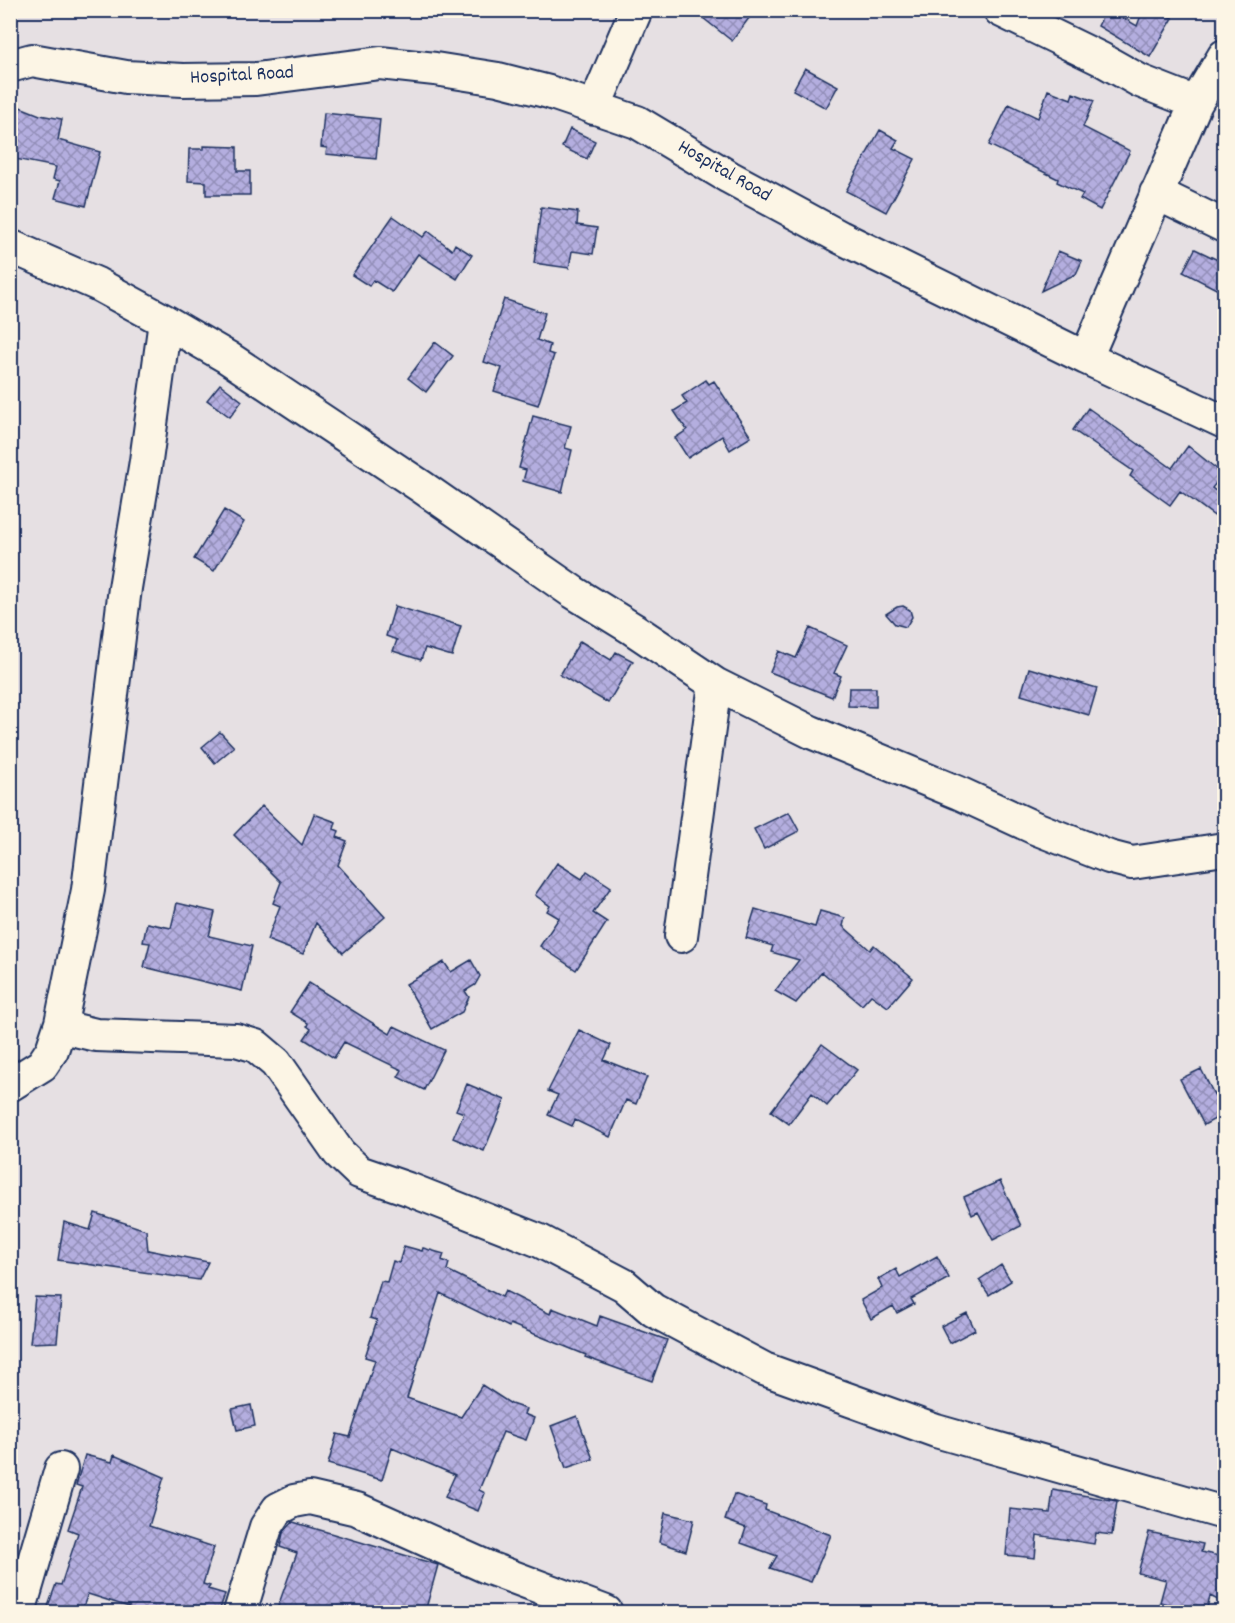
<svg xmlns="http://www.w3.org/2000/svg" width="1235" height="1623" font-family="Dekko,sans-serif">
	<style>
		.building { fill: url(#building-cross-hatch); stroke: #1b2f5e; stroke-width: 1.5 }
		.lines { fill: none; stroke-linecap: round; stroke-linejoin: round }
		.minor-casing { stroke: #1b2f5e; stroke-width: 36 }
		.minor { stroke: #fcf5e5; stroke-width: 32 }
		.labels { text-anchor: middle; dominant-baseline: central; stroke-width: 5; stroke-linejoin: round; paint-order: stroke }
		.street-label { font-size: 20px; fill: #1b2f5e; stroke: #fcf5e5 }
	</style>
	<defs>
		<pattern id="building-cross-hatch" width="8" height="8" patternUnits="userSpaceOnUse" patternTransform="scale(1.5)"><rect width="8" height="8" fill="#b4aedf"/><path d="M0 0l8 8M0 8l8-8" fill="none" stroke="#928eb8"/></pattern>
	</defs>
	<rect width="100%" height="100%" fill="#e6e0e3"/>
	<filter id="ink" filterUnits="userSpaceOnUse"><feTurbulence type="fractalNoise" baseFrequency=".0167" numOctaves="2"/><feDisplacementMap in="SourceGraphic" scale="12" xChannelSelector="R" yChannelSelector="G"/><feConvolveMatrix kernelMatrix="1 2 1 2 8 2 1 2 1" color-interpolation-filters="sRGB"/></filter>
	<g filter="url(#ink)">
		<!-- building -->
		<path class="building" d="M 693,10 L 755,10 L 732,41 Z
			M 1106,10 L 1110,10 L 1137,26 L 1143,10 L 1153,10 L 1173,18 L 1150,57 L 1098,26 Z
			M 805,68 L 838,86 L 826,108 L 793,90 Z
			M 1048,90 L 1071,99 L 1073,93 L 1094,101 L 1083,127 L 1130,151 L 1100,210 L 1080,199 L 1083,194 L 1057,182 L 1058,179 L 989,145 L 1009,104 L 1038,118 Z
			M 10,103 L 40,115 L 62,119 L 58,140 L 100,152 L 86,206 L 55,198 L 60,181 L 53,179 L 56,167 L 10,158 Z
			M 324,113 L 380,119 L 376,159 L 326,154 L 327,148 L 321,147 Z
			M 570,129 L 595,141 L 587,159 L 562,147 Z
			M 880,130 L 898,140 L 893,148 L 915,159 L 886,212 L 846,191 Z
			M 204,146 L 237,147 L 237,171 L 250,171 L 250,195 L 206,195 L 206,182 L 188,181 L 189,149 L 204,149 Z
			M 541,207 L 578,212 L 577,225 L 597,228 L 593,254 L 572,251 L 569,268 L 534,263 Z
			M 393,216 L 423,237 L 428,231 L 452,250 L 455,244 L 472,255 L 457,279 L 418,254 L 392,292 L 373,280 L 369,286 L 352,275 Z
			M 1195,249 L 1224,263 L 1224,293 L 1183,272 Z
			M 1058,251 L 1082,261 L 1076,274 L 1041,291 Z
			M 504,299 L 545,313 L 537,340 L 550,345 L 548,353 L 554,355 L 538,405 L 494,391 L 502,368 L 484,362 Z
			M 435,342 L 453,356 L 426,392 L 408,378 Z
			M 706,380 L 709,384 L 714,381 L 751,437 L 730,450 L 722,436 L 688,458 L 675,438 L 687,430 L 674,411 L 687,403 L 682,396 Z
			M 220,384 L 242,401 L 230,417 L 207,400 Z
			M 1088,408 L 1172,468 L 1188,446 L 1223,474 L 1212,488 L 1224,497 L 1224,523 L 1180,491 L 1170,505 L 1130,476 L 1133,471 L 1073,430 Z
			M 533,416 L 571,426 L 565,448 L 572,450 L 562,492 L 523,481 L 526,470 L 519,468 Z
			M 224,510 L 244,522 L 214,571 L 194,559 Z
			M 395,606 L 461,626 L 452,656 L 425,648 L 421,660 L 393,651 L 397,640 L 386,636 Z
			M 903,606 L 910,610 L 912,617 L 906,627 L 895,624 L 886,614 L 897,607 Z
			M 810,628 L 847,645 L 834,673 L 841,676 L 832,697 L 770,672 L 779,651 L 796,658 Z
			M 580,641 L 611,660 L 616,652 L 633,661 L 608,703 L 560,675 Z
			M 1029,668 L 1097,688 L 1089,715 L 1021,695 Z
			M 849,688 L 876,688 L 876,707 L 848,706 Z
			M 220,732 L 234,747 L 215,763 L 202,747 Z
			M 262,806 L 302,845 L 314,814 L 336,822 L 334,829 L 339,831 L 337,837 L 347,841 L 338,865 L 385,917 L 343,953 L 316,923 L 303,954 L 267,940 L 280,906 L 273,903 L 281,882 L 234,835 Z
			M 789,812 L 799,831 L 764,849 L 754,829 Z
			M 557,863 L 582,879 L 587,871 L 611,887 L 593,913 L 607,922 L 576,970 L 540,946 L 559,918 L 547,911 L 550,906 L 535,895 Z
			M 177,903 L 215,912 L 209,936 L 252,946 L 242,991 L 144,967 L 150,943 L 143,942 L 147,923 L 171,928 Z
			M 755,909 L 815,927 L 820,911 L 845,918 L 843,926 L 870,950 L 874,945 L 913,978 L 888,1007 L 871,995 L 862,1005 L 822,972 L 796,1003 L 775,991 L 799,960 L 771,952 L 773,946 L 746,938 Z
			M 471,960 L 480,976 L 475,985 L 465,991 L 469,997 L 462,1012 L 432,1029 L 406,984 L 444,962 L 451,972 Z
			M 309,983 L 390,1034 L 394,1026 L 444,1050 L 424,1090 L 398,1077 L 402,1070 L 344,1042 L 334,1058 L 304,1039 L 311,1029 L 307,1026 L 308,1023 L 290,1012 Z
			M 579,1030 L 611,1045 L 604,1060 L 647,1077 L 636,1104 L 626,1100 L 610,1137 L 575,1120 L 572,1126 L 548,1115 L 558,1095 L 548,1091 Z
			M 822,1044 L 857,1070 L 827,1106 L 812,1093 L 789,1124 L 771,1111 Z
			M 1201,1069 L 1224,1114 L 1204,1125 L 1180,1079 Z
			M 467,1084 L 505,1100 L 484,1151 L 453,1138 L 464,1113 L 456,1110 Z
			M 1000,1181 L 1021,1226 L 993,1240 L 978,1212 L 972,1215 L 964,1197 Z
			M 95,1213 L 146,1230 L 148,1250 L 208,1262 L 199,1280 L 58,1260 L 64,1222 L 90,1230 Z
			M 404,1246 L 422,1251 L 423,1248 L 444,1254 L 442,1260 L 449,1263 L 447,1270 L 502,1297 L 505,1291 L 550,1314 L 552,1308 L 597,1326 L 600,1316 L 667,1340 L 652,1381 L 585,1357 L 586,1355 L 510,1324 L 509,1327 L 440,1293 L 407,1398 L 461,1417 L 482,1385 L 511,1404 L 526,1409 L 524,1414 L 534,1418 L 526,1440 L 503,1432 L 479,1490 L 485,1493 L 478,1511 L 445,1497 L 455,1475 L 392,1448 L 382,1480 L 328,1464 L 337,1434 L 350,1437 L 375,1360 L 365,1357 L 377,1320 L 370,1318 L 381,1281 L 387,1282 L 393,1261 L 399,1263 Z
			M 937,1256 L 949,1278 L 911,1299 L 914,1304 L 897,1313 L 893,1306 L 871,1319 L 861,1300 L 882,1288 L 878,1279 L 896,1269 L 900,1277 Z
			M 1001,1265 L 1011,1281 L 989,1295 L 979,1280 Z
			M 35,1297 L 61,1298 L 57,1342 L 30,1343 Z
			M 967,1313 L 975,1330 L 950,1343 L 941,1326 Z
			M 251,1405 L 255,1426 L 237,1430 L 232,1409 Z
			M 577,1416 L 593,1459 L 566,1468 L 551,1426 Z
			M 85,1455 L 112,1462 L 114,1455 L 164,1477 L 149,1526 L 214,1547 L 203,1584 L 210,1586 L 208,1589 L 225,1594 L 219,1612 L 127,1612 L 129,1607 L 88,1594 L 81,1612 L 46,1612 L 56,1584 L 61,1585 L 78,1533 L 68,1529 L 82,1487 L 76,1485 Z
			M 1053,1490 L 1117,1501 L 1112,1535 L 1096,1533 L 1094,1544 L 1037,1535 L 1035,1558 L 1006,1555 L 1010,1509 L 1050,1513 Z
			M 734,1494 L 766,1505 L 765,1510 L 831,1535 L 811,1582 L 770,1568 L 777,1556 L 741,1543 L 746,1528 L 725,1520 Z
			M 665,1513 L 694,1520 L 686,1551 L 659,1542 Z
			M 293,1522 L 438,1565 L 425,1612 L 276,1612 L 297,1553 L 280,1547 L 283,1533 Z
			M 1149,1532 L 1203,1544 L 1201,1552 L 1224,1557 L 1224,1603 L 1210,1596 L 1206,1612 L 1204,1612 L 1160,1602 L 1166,1580 L 1138,1573 Z"/>
		<g class="lines">
			<!-- minor casing -->
			<g class="minor-casing">
				<path id="minor" d="M 1000,10 L 1101,59 L 1140,81 L 1196,103
					M 10,66 L 32,60 L 126,77 L 183,80 L 256,79 L 380,63 L 435,69 L 498,79 L 549,92 L 637,122 L 729,177 L 840,237 L 1086,358 L 1196,103 L 1224,56
					M 594,108 L 636,10
					M 1156,193 L 1224,226
					M 10,246 L 97,284 L 165,321 L 227,357 L 422,487 L 573,592 L 633,629 L 715,684 L 811,732 L 959,793 L 1035,828 L 1109,857 L 1132,863 L 1224,849
					M 1086,358 L 1224,422
					M 681,936 L 715,684
					M 61,1023 L 75,1030 L 96,1035 L 236,1040 L 256,1046 L 276,1063 L 339,1153 L 359,1172 L 411,1190 L 540,1241 L 624,1285 L 653,1310 L 764,1369 L 936,1431 L 1224,1513
					M 10,1085 L 42,1065 L 52,1050 L 61,1023 L 88,890 L 125,588 L 146,461 L 165,321
					M 19,1612 L 61,1469
					M 240,1612 L 266,1527 L 278,1509 L 294,1501 L 310,1498 L 357,1509 L 489,1568 L 606,1612"/>
			</g>
			<!-- minor -->
			<use href="#minor" class="minor"/>
		</g>
	</g>
	<g class="labels">
		<!-- street labels -->
		<g class="street-label">
			<text transform="translate(242 76) rotate(-3)">Hospital Road</text>
			<text transform="translate(724 172) rotate(30)">Hospital Road</text>
		</g>
	</g>
	<!-- margin -->
	<rect width="1235" height="1623" fill="none" stroke="#fcf5e5" stroke-width="36"/>
	<rect x="18" y="18" width="1199" height="1587" fill="none" stroke="#1b2f5e" stroke-width="2" filter="url(#ink)"/>
</svg>
